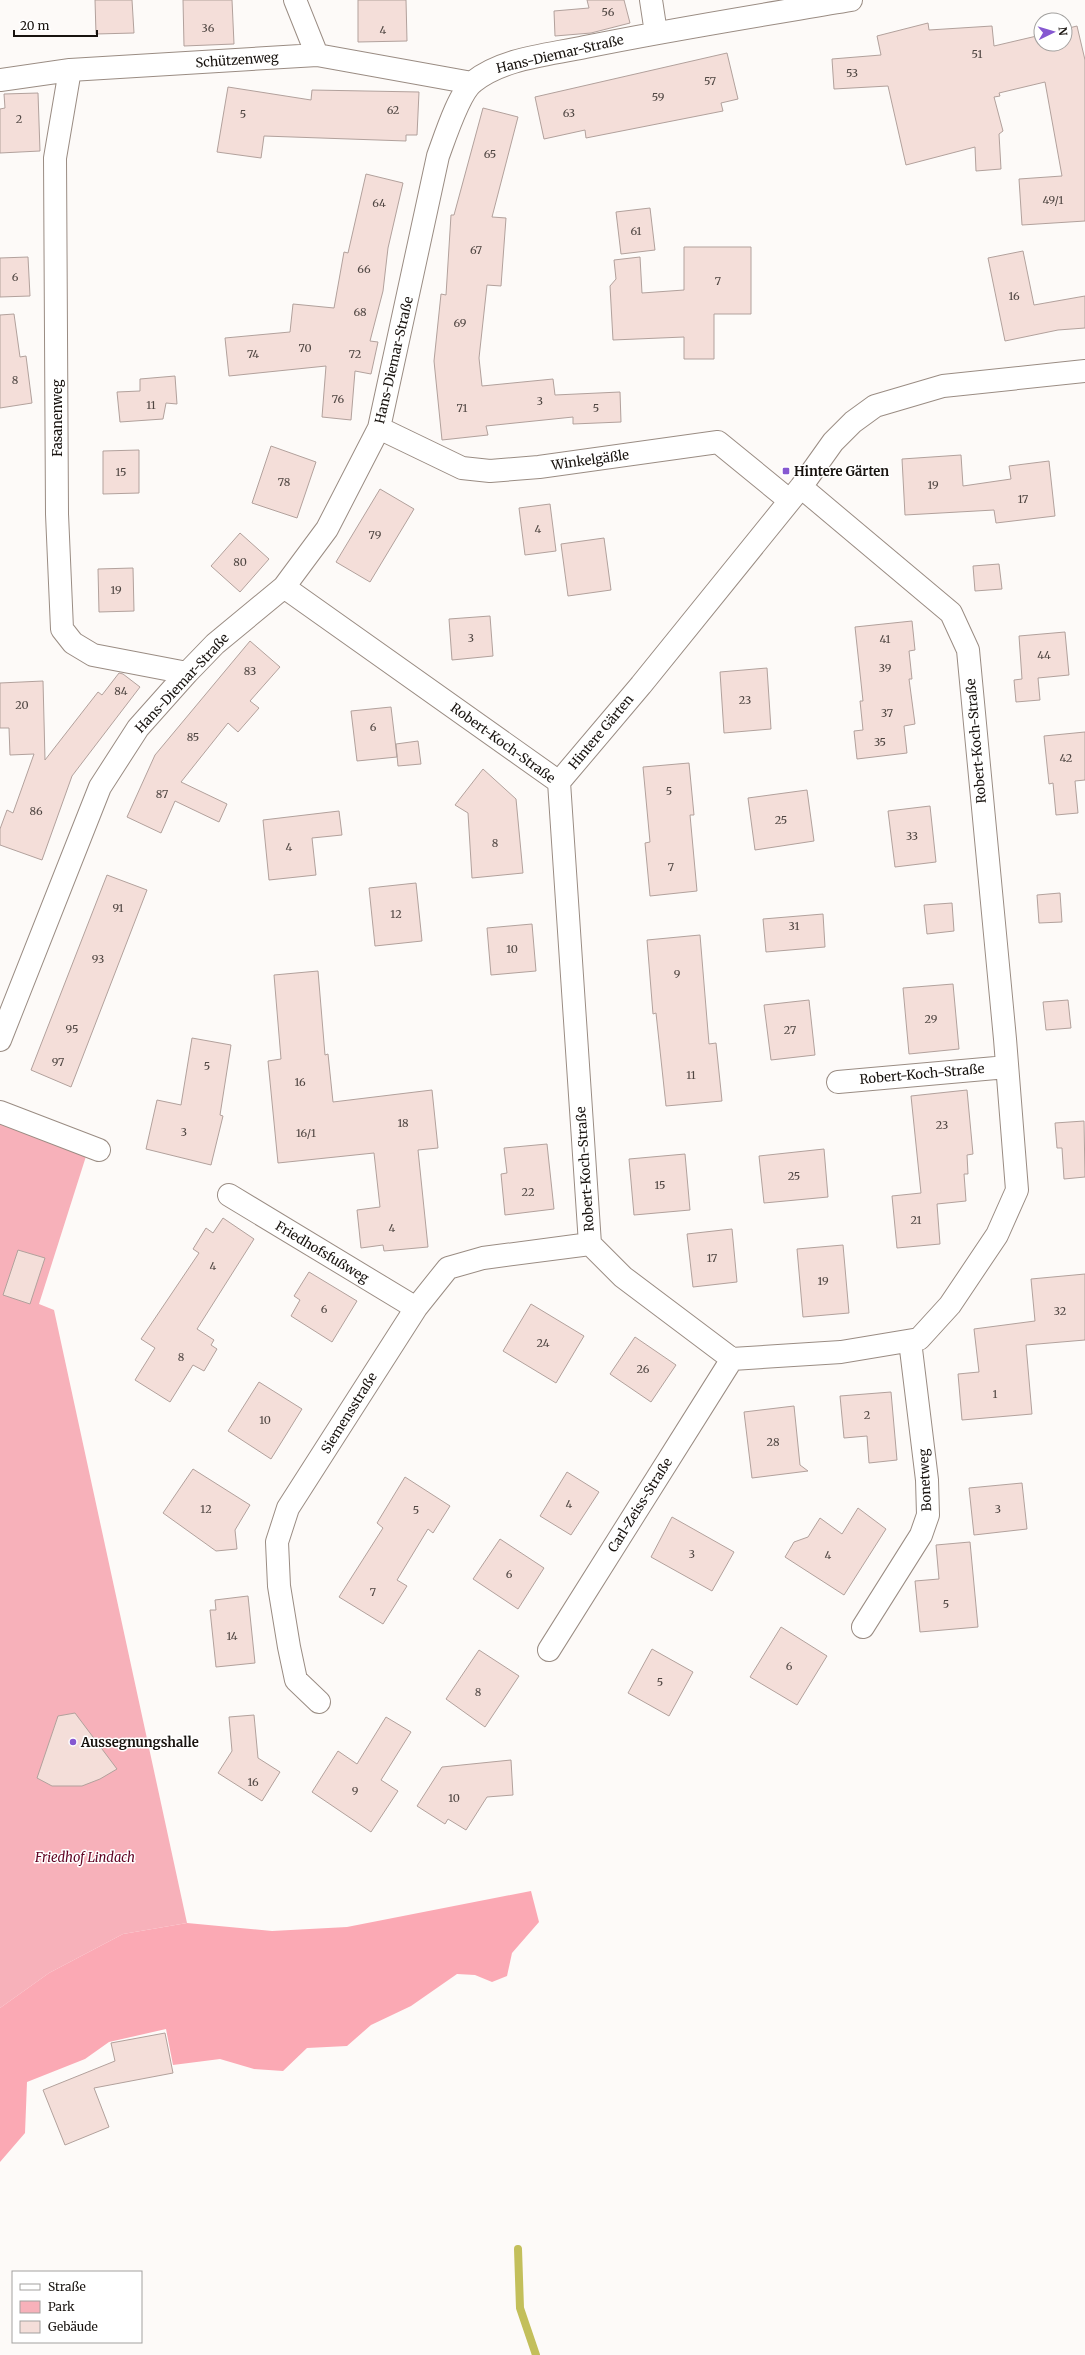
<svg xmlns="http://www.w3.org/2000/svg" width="1085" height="2355" font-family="Merriweather,serif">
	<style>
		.green { fill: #f7b1ba }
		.forest { fill: #fba9b4 }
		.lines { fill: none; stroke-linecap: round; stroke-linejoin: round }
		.stream { stroke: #c3bf5b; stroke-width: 8 }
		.building { fill: #f4ded9; stroke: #b2a19c }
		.street-casing { stroke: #9a8c83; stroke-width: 24 }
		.street { stroke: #fff; stroke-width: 22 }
		.poi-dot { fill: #8658d1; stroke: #fff; stroke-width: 1.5 }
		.labels { text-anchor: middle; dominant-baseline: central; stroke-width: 3; stroke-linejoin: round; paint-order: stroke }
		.number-label { font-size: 11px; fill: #4f4642 }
		.street-label { font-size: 13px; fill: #18130f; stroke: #fff }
		.poi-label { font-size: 13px; font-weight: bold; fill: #18130f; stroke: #fff; text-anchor: start }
		.park-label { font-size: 13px; font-style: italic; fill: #600323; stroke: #fff }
	</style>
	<rect width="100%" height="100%" fill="#fdfaf8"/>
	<!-- green -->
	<path class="green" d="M 0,1117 L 88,1150 L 39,1304 L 54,1310 L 187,1923 L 123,1934 L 49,1973 L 0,2008 Z"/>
	<!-- forest -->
	<path class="forest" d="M 531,1891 L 539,1922 L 512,1953 L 507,1976 L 492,1982 L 475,1975 L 457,1974 L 411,2006 L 371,2025 L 347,2046 L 307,2048 L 283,2071 L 254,2069 L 220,2059 L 173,2065 L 166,2029 L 109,2042 L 85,2059 L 27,2082 L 25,2133 L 0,2162 L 0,2008 L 49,1973 L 123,1934 L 187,1923 L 272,1931 L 347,1927 Z"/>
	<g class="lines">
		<!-- stream -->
		<path class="stream" d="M 518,2249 L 520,2308 L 536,2355"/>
	</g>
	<!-- building -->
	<path class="building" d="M 95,0 L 132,0 L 134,33 L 96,34 Z
		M 183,0 L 232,0 L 234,44 L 184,46 Z
		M 358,0 L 406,0 L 407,41 L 358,42 Z
		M 587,0 L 624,0 L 630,23 L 591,33 L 555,36 L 554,11 L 589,8 Z
		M 928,23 L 929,30 L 992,26 L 994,46 L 1041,35 L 1041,44 L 1065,44 L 1065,29 L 1077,26 L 1085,60 L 1085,221 L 1022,225 L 1019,179 L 1062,176 L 1045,82 L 999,93 L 1000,96 L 994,97 L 1003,131 L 999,134 L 1001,169 L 976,171 L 975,147 L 906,165 L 888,86 L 834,89 L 832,59 L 881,55 L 877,36 Z
		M 727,53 L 738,99 L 721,103 L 723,111 L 586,138 L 585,130 L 544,139 L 535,97 Z
		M 228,87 L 311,100 L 312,90 L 419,92 L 417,135 L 406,135 L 406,141 L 264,136 L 261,158 L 217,152 Z
		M 38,93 L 40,151 L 0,153 L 0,109 L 5,108 L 4,94 Z
		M 483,108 L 518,117 L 492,217 L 506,218 L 501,286 L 487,285 L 479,358 L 482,386 L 553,379 L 555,395 L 620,392 L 621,422 L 573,424 L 573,417 L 486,426 L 488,435 L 442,440 L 434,361 L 441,294 L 446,295 L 451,215 L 454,215 Z
		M 366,174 L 403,183 L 388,248 L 383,291 L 370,341 L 378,342 L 371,374 L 355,371 L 351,420 L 322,417 L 326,366 L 229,376 L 225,338 L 290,332 L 293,304 L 334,308 L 344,252 L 348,253 Z
		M 650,208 L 655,250 L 621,254 L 616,212 Z
		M 684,247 L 751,247 L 751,314 L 714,314 L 714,359 L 684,359 L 684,337 L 613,340 L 610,286 L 616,279 L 614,260 L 640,257 L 642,293 L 684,290 Z
		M 1023,251 L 1034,305 L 1085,296 L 1085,328 L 1058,330 L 1005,341 L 988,258 Z
		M 28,257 L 30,296 L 0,297 L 0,258 Z
		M 14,314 L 20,357 L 26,356 L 32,403 L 0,408 L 0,315 Z
		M 175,376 L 177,404 L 166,403 L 163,419 L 120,422 L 117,392 L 140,391 L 140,379 Z
		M 271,446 L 316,462 L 297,518 L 252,503 Z
		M 139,450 L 139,493 L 103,494 L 103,451 Z
		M 961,455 L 963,486 L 1011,479 L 1009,466 L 1049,461 L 1055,516 L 996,523 L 994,510 L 905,515 L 902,459 Z
		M 380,489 L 414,509 L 370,582 L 336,562 Z
		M 550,504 L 556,551 L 525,555 L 519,508 Z
		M 240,533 L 269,559 L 240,592 L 211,566 Z
		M 604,538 L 611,590 L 568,596 L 561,544 Z
		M 999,564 L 1002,589 L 975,591 L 973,566 Z
		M 133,568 L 134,611 L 99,612 L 98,569 Z
		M 490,616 L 493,656 L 452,660 L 449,619 Z
		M 912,621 L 915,650 L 909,651 L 912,679 L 909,679 L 915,724 L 904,726 L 907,753 L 857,759 L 854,731 L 863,730 L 860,701 L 863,701 L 855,627 Z
		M 1065,632 L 1069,675 L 1038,678 L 1040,700 L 1016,702 L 1014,680 L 1022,679 L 1019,636 Z
		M 250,641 L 280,667 L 250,701 L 259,708 L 238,732 L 228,723 L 181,782 L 227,804 L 219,822 L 175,801 L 161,833 L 127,817 L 155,755 Z
		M 767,668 L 771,729 L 724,733 L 720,672 Z
		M 119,673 L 123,674 L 140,687 L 72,776 L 42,860 L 0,845 L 0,829 L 7,810 L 13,813 L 34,754 L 10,755 L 9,728 L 0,728 L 0,683 L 43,681 L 45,760 L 98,692 L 102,695 Z
		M 391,707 L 397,757 L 357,761 L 351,711 Z
		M 1085,732 L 1085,780 L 1075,781 L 1078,813 L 1056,815 L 1053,783 L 1049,784 L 1044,736 Z
		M 418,741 L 421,764 L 398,766 L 396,744 Z
		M 689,763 L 694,815 L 690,815 L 697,891 L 650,896 L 645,843 L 650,842 L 643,767 Z
		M 483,769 L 516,799 L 523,873 L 472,878 L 468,813 L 455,805 Z
		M 807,790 L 814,841 L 755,850 L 748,798 Z
		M 930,806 L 936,862 L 895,867 L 888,811 Z
		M 339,811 L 342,835 L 312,838 L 316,875 L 269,880 L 263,820 Z
		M 107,875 L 147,890 L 71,1087 L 31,1070 Z
		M 416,883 L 422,941 L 375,946 L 369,888 Z
		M 1060,893 L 1062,922 L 1039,923 L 1037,895 Z
		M 952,903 L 954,931 L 927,934 L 924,905 Z
		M 823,914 L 825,947 L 766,952 L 763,919 Z
		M 532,924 L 536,971 L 491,975 L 487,928 Z
		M 700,935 L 709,1044 L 716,1043 L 722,1101 L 666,1106 L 656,1013 L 653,1014 L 647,940 Z
		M 318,971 L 325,1055 L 328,1054 L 333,1102 L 432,1090 L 438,1148 L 418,1150 L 428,1247 L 384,1251 L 383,1245 L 361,1248 L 357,1210 L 380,1207 L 374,1153 L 278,1163 L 268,1061 L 281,1059 L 274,975 Z
		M 953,984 L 959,1049 L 909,1054 L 903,988 Z
		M 809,1000 L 815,1055 L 771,1060 L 764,1005 Z
		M 1068,1000 L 1071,1028 L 1046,1030 L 1043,1002 Z
		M 192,1038 L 231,1045 L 220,1115 L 223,1116 L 211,1165 L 146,1149 L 157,1100 L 181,1105 Z
		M 967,1090 L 973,1154 L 967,1155 L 968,1174 L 964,1174 L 966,1201 L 937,1204 L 940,1244 L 897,1248 L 892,1196 L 921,1193 L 911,1096 Z
		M 1084,1121 L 1085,1177 L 1064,1179 L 1062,1148 L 1057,1148 L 1055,1123 Z
		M 547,1144 L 554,1209 L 505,1215 L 501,1174 L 507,1173 L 504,1148 Z
		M 824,1149 L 828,1197 L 764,1203 L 759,1156 Z
		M 685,1154 L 690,1210 L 634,1215 L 629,1159 Z
		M 223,1218 L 254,1239 L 197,1329 L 214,1340 L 211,1345 L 217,1349 L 204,1371 L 193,1365 L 170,1402 L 135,1380 L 155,1348 L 141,1339 L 199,1253 L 193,1249 L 206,1228 L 213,1233 Z
		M 732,1229 L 737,1282 L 693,1287 L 687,1234 Z
		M 843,1245 L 849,1313 L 803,1317 L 797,1249 Z
		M 18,1250 L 45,1258 L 30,1304 L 3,1295 Z
		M 309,1272 L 357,1301 L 332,1342 L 291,1316 L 300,1300 L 294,1296 Z
		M 1085,1274 L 1085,1340 L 1026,1345 L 1032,1414 L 962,1420 L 958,1374 L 979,1372 L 974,1329 L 1035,1321 L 1031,1279 Z
		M 531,1304 L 584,1336 L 556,1383 L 503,1351 Z
		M 635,1337 L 676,1365 L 651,1402 L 610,1374 Z
		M 259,1382 L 302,1409 L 271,1459 L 228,1431 Z
		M 891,1392 L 897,1460 L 869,1463 L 867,1436 L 844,1438 L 840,1396 Z
		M 794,1406 L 800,1465 L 808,1471 L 752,1478 L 744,1412 Z
		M 193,1469 L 250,1505 L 235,1530 L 237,1549 L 216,1551 L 163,1513 Z
		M 567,1472 L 599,1492 L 571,1535 L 540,1516 Z
		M 405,1477 L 450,1506 L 433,1533 L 428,1529 L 397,1580 L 407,1586 L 383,1624 L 339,1597 L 383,1528 L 377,1523 Z
		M 1022,1483 L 1027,1529 L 974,1535 L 969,1488 Z
		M 858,1508 L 886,1529 L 844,1595 L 785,1557 L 794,1542 L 808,1537 L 820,1518 L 842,1534 Z
		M 672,1517 L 734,1552 L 712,1591 L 651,1557 Z
		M 500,1539 L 544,1568 L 518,1609 L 473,1579 Z
		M 970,1542 L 978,1627 L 920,1632 L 915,1581 L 939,1579 L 936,1545 Z
		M 248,1596 L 255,1663 L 216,1667 L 210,1610 L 216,1610 L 215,1600 Z
		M 781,1627 L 827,1656 L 797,1705 L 750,1677 Z
		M 652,1649 L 693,1672 L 669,1716 L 628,1693 Z
		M 479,1650 L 519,1676 L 485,1727 L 446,1699 Z
		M 75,1713 L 117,1769 L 100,1779 L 82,1786 L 52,1786 L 37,1778 L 58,1716 Z
		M 254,1715 L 258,1758 L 280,1772 L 262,1801 L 218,1773 L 232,1751 L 229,1717 Z
		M 386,1717 L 411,1732 L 381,1780 L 398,1791 L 371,1832 L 312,1792 L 338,1751 L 357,1764 Z
		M 511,1760 L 513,1795 L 487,1797 L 466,1830 L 448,1819 L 445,1824 L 417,1806 L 442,1767 Z
		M 165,2033 L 173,2073 L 94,2088 L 109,2127 L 65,2145 L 43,2090 L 115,2061 L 111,2043 Z"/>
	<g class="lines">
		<!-- street casing -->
		<g class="street-casing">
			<path id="street" d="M 295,0 L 317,55
				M 651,0 L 656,33
				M 70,70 L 55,158 L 57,514 L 62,629 L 73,643 L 93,655 L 187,673
				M 0,80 L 70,70 L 317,55 L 472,83
				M 379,428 L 462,468 L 490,471 L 539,467 L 718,442 L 789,500
				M 284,587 L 559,782
				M 559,782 L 590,1244 L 623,1277 L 732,1359 L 841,1352 L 919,1339 L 950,1305 L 997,1235 L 1017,1190 L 1005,1039 L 968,650 L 951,613 L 801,487
				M 559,782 L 641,685 L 801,487 L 833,442 L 853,422 L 875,406 L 943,386 L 1085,371
				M 0,1040 L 100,787 L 138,728 L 187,673 L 215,644 L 284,587 L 327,529 L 379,428 L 438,156 C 445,137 459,93 473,82 C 503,58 548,55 585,47 C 673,29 762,15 851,0
				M 838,1082 L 1007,1067
				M 0,1112 L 99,1150
				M 229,1195 L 416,1308
				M 863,1627 L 921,1535 L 928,1515 L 927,1480 L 910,1341
				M 549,1650 L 732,1359
				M 319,1702 L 296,1680 L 289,1647 L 279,1586 L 277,1542 L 288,1508 L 416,1308 L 448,1268 L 483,1258 L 590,1244"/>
		</g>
		<!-- street -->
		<use href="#street" class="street"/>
	</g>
	<!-- markers -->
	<g class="poi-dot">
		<rect x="782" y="467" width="8" height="8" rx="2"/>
		<circle cx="73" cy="1742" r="4"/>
	</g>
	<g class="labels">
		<!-- number labels -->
		<g class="number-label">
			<text x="608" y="12">56</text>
			<text x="208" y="28">36</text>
			<text x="383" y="30">4</text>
			<text x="977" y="54">51</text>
			<text x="852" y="73">53</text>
			<text x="710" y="81">57</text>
			<text x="658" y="97">59</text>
			<text x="393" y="110">62</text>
			<text x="569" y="113">63</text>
			<text x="243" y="114">5</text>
			<text x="19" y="119">2</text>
			<text x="490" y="154">65</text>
			<text x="1053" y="200">49/1</text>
			<text x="379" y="203">64</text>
			<text x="636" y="231">61</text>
			<text x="476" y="250">67</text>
			<text x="364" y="269">66</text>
			<text x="15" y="277">6</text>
			<text x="718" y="281">7</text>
			<text x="1014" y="296">16</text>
			<text x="360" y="312">68</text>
			<text x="460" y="323">69</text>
			<text x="305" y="348">70</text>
			<text x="253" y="354">74</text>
			<text x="355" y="354">72</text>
			<text x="15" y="380">8</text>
			<text x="338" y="399">76</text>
			<text x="540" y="401">3</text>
			<text x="151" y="405">11</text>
			<text x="462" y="408">71</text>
			<text x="596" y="408">5</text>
			<text x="121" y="472">15</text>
			<text x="284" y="482">78</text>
			<text x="933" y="485">19</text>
			<text x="1023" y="499">17</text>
			<text x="538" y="529">4</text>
			<text x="375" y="535">79</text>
			<text x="240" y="562">80</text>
			<text x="116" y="590">19</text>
			<text x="471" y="638">3</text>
			<text x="885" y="639">41</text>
			<text x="1044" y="655">44</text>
			<text x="885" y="668">39</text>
			<text x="250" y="671">83</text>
			<text x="121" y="691">84</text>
			<text x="745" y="700">23</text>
			<text x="22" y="705">20</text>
			<text x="887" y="713">37</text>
			<text x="373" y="727">6</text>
			<text x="193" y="737">85</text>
			<text x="880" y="742">35</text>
			<text x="1066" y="758">42</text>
			<text x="669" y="791">5</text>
			<text x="162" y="794">87</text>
			<text x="36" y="811">86</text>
			<text x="781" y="820">25</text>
			<text x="912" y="836">33</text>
			<text x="495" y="843">8</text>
			<text x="289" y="847">4</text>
			<text x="671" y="867">7</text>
			<text x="118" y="908">91</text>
			<text x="396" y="914">12</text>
			<text x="794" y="926">31</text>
			<text x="512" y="949">10</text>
			<text x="98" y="959">93</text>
			<text x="677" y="974">9</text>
			<text x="931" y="1019">29</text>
			<text x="72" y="1029">95</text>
			<text x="790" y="1030">27</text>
			<text x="58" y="1062">97</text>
			<text x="207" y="1066">5</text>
			<text x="691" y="1075">11</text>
			<text x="300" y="1082">16</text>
			<text x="403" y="1123">18</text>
			<text x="942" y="1125">23</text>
			<text x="184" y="1132">3</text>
			<text x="306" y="1133">16/1</text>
			<text x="794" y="1176">25</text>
			<text x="660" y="1185">15</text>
			<text x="528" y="1192">22</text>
			<text x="916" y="1220">21</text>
			<text x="392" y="1228">4</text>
			<text x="712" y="1258">17</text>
			<text x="213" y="1266">4</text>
			<text x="823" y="1281">19</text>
			<text x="324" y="1309">6</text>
			<text x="1060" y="1311">32</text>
			<text x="543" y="1343">24</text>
			<text x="181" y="1357">8</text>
			<text x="643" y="1369">26</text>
			<text x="995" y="1394">1</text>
			<text x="867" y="1415">2</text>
			<text x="265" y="1420">10</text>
			<text x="773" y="1442">28</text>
			<text x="569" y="1504">4</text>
			<text x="206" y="1509">12</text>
			<text x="998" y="1509">3</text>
			<text x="416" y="1510">5</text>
			<text x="692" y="1554">3</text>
			<text x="828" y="1555">4</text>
			<text x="509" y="1574">6</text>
			<text x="373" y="1592">7</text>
			<text x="946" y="1604">5</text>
			<text x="232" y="1636">14</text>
			<text x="789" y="1666">6</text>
			<text x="660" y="1682">5</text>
			<text x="478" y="1692">8</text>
			<text x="253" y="1782">16</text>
			<text x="355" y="1791">9</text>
			<text x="454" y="1798">10</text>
		</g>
		<!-- street labels -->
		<g class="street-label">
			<text transform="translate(560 54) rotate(-13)">Hans-Diemar-Straße</text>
			<text transform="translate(237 60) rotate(-4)">Schützenweg</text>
			<text transform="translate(394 360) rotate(-77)">Hans-Diemar-Straße</text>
			<text transform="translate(57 418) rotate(-90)">Fasanenweg</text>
			<text transform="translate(590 460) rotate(-8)">Winkelgäßle</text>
			<text transform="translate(182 683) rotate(-47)">Hans-Diemar-Straße</text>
			<text transform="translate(601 732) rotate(-50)">Hintere Gärten</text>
			<text transform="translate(976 741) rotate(-95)">Robert-Koch-Straße</text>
			<text transform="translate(503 743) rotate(36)">Robert-Koch-Straße</text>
			<text transform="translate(922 1074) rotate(-5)">Robert-Koch-Straße</text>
			<text transform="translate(585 1169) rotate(-94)">Robert-Koch-Straße</text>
			<text transform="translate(322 1252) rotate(31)">Friedhofsfußweg</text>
			<text transform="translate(349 1413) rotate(-58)">Siemensstraße</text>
			<text transform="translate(925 1480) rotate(-93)">Bonetweg</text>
			<text transform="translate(640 1505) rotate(-58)">Carl-Zeiss-Straße</text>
		</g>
		<!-- poi labels -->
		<g class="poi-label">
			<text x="794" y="471">Hintere Gärten</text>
			<text x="81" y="1742">Aussegnungshalle</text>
		</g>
		<!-- park labels -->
		<g class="park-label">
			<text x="85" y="1857">Friedhof Lindach</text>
		</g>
	</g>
	<!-- legend -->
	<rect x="12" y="2271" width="130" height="72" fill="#ffffff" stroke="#a3a19f"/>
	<rect x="20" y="2284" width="20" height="6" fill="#ffffff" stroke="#a3a19f"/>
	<text x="48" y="2291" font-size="12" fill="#18130f">Straße</text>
	<rect x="20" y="2301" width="20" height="12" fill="#f7b1ba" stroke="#a3a19f"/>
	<text x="48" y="2311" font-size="12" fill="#18130f">Park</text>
	<rect x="20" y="2321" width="20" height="12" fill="#f4ded9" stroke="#a3a19f"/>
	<text x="48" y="2331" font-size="12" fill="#18130f">Gebäude</text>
	<!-- north arrow -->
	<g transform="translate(1053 32) rotate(85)"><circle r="19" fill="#ffffff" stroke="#a3a19f"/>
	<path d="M0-3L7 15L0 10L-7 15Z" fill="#8658d1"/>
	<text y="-6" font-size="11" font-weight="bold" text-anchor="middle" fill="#18130f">N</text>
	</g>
	<!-- scale -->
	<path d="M14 30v6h83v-6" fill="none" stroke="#18130f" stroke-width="2"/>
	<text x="20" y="30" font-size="12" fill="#18130f" stroke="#ffffff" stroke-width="3" paint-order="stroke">20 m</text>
</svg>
